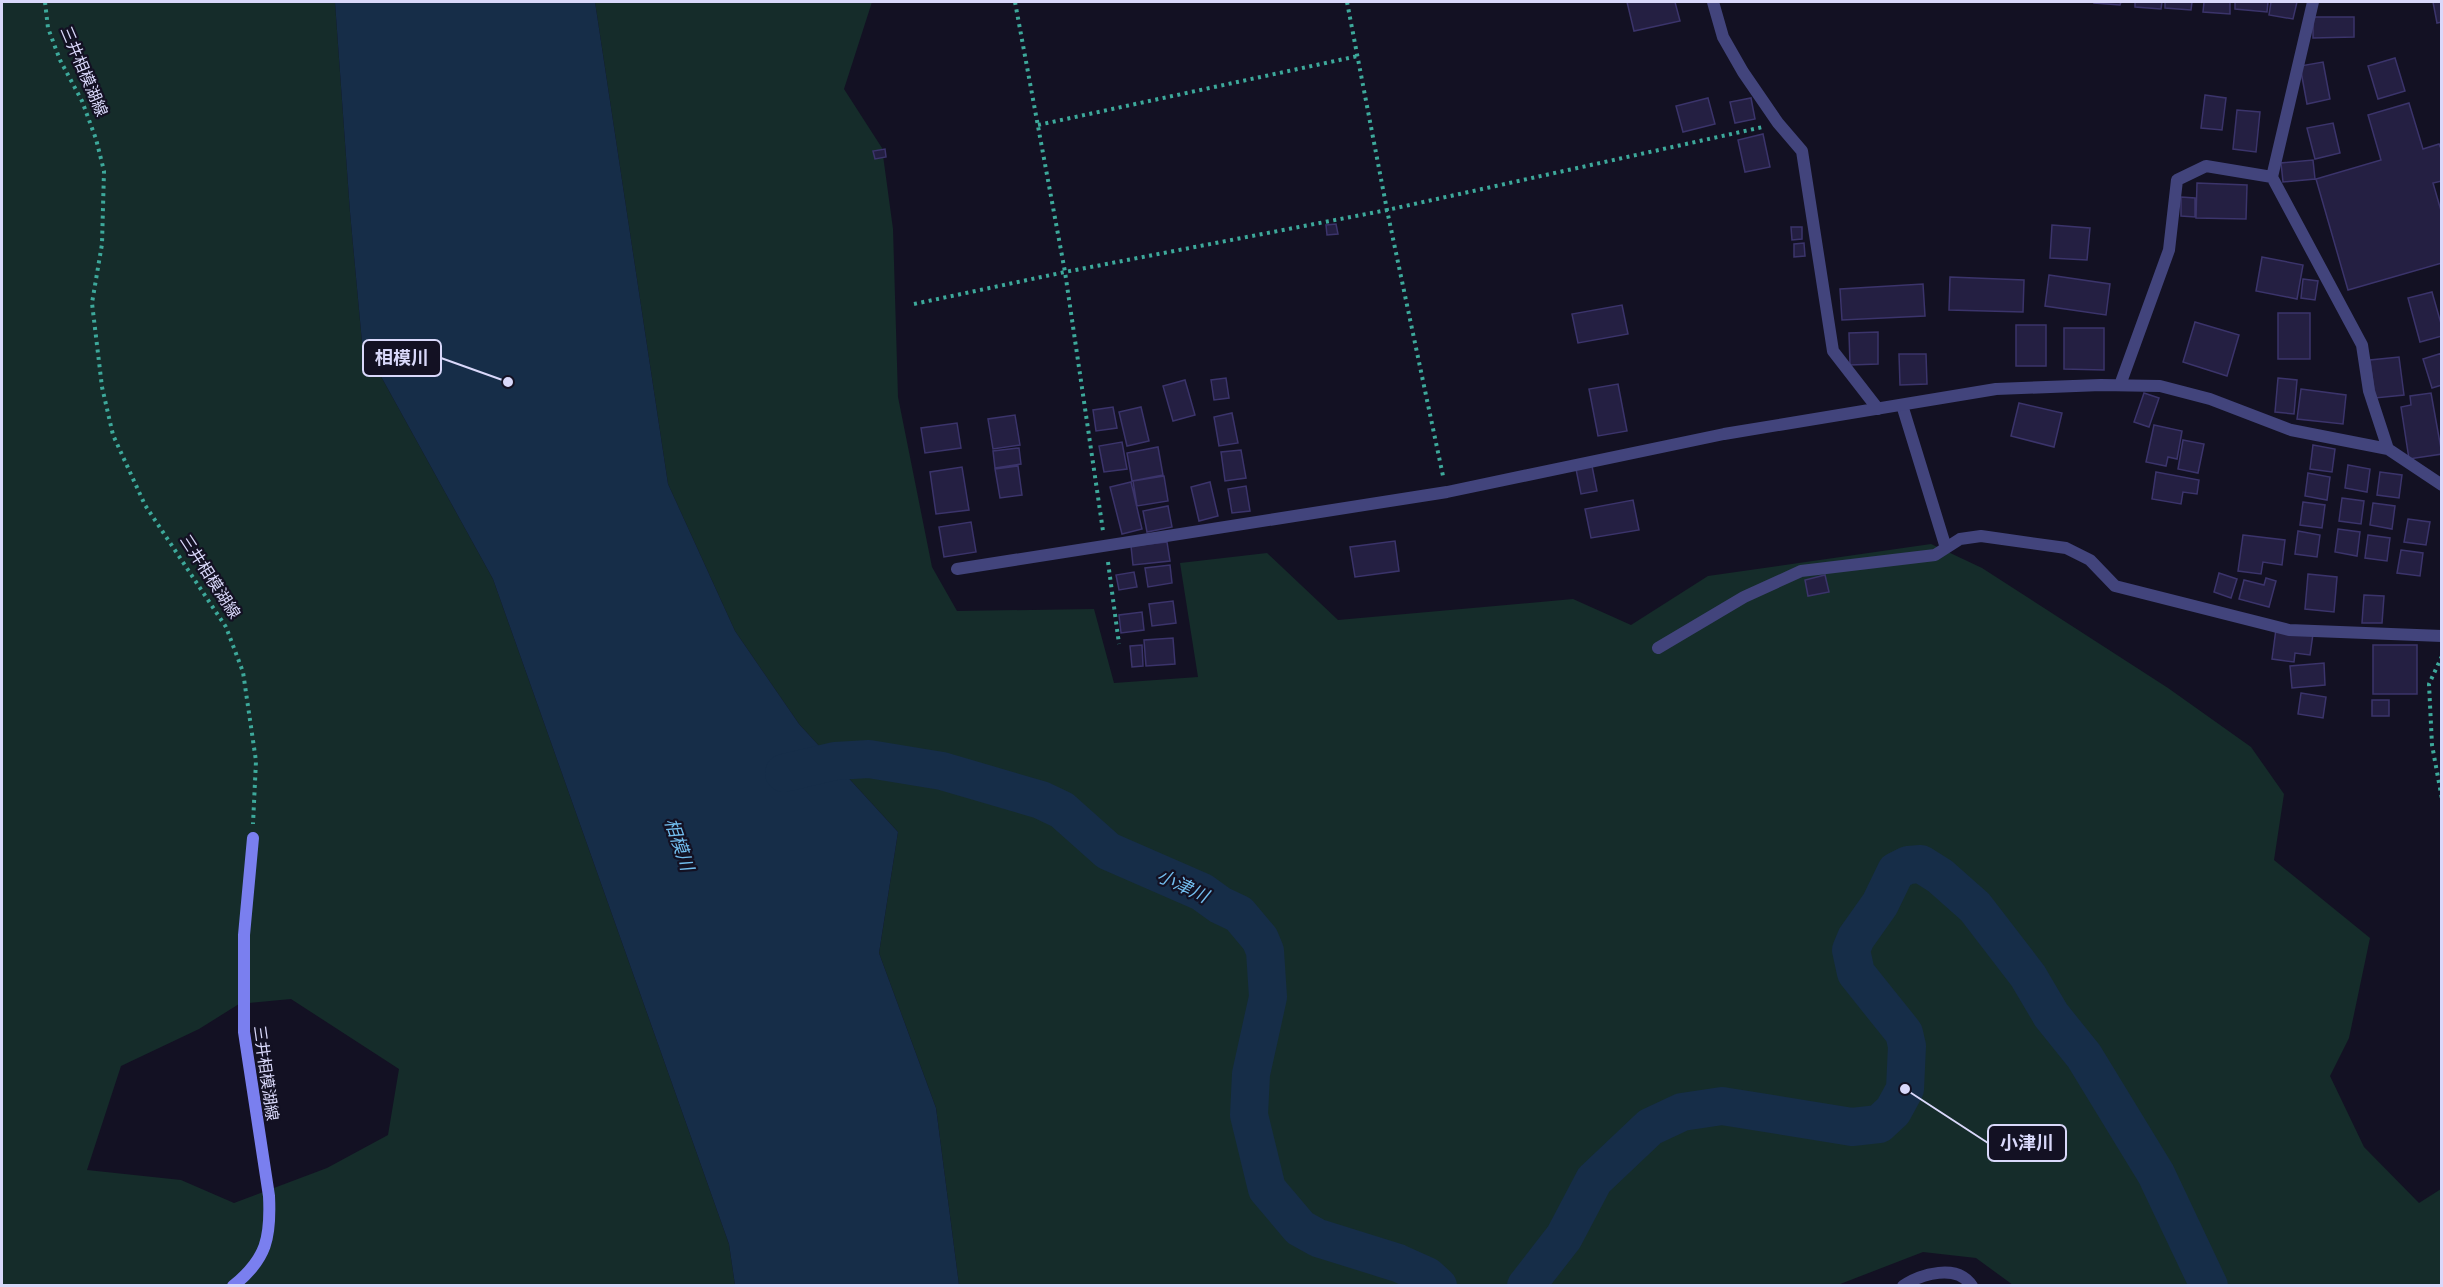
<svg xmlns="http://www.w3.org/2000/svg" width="2443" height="1287" font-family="Barlow,'Noto Sans JP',sans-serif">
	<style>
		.green { fill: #152c2a; fill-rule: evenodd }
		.water { fill: #162d48 }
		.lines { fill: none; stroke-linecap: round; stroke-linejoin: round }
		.river { stroke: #162d48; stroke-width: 38 }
		.building { fill: #241f42; stroke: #3b346b; stroke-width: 1.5 }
		.path { stroke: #3da99b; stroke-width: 4; stroke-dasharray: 3 4.5; stroke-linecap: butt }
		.lane { stroke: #42447c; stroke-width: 12 }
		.street { stroke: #42447c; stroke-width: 12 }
		.secondary { stroke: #7a7fef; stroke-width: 12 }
		.labels { text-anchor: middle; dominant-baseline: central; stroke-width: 4.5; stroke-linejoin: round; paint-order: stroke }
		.street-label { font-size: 16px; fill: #d9d8fa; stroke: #131123 }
		.water-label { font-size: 18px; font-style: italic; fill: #72bdee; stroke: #131123 }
		.leader { fill: none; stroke: #d9d8fa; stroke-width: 2 }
		.callout-dot { fill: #d9d8fa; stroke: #131123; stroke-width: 2 }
		.callout { fill: #131123; stroke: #d9d8fa; stroke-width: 2 }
		.callout-label { font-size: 18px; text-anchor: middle; font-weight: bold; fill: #d9d8fa }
	</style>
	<rect width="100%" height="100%" fill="#131123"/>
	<!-- green -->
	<path class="green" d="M 2,2 L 335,2 L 350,212 L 362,342 L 493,579 L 729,1244 L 735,1285 L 2,1286 ZM 291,999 L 399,1069 L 388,1135 L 327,1168 L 234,1203 L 181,1180 L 87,1170 L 121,1066 L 199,1029 L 239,1004 Z
		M 595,2 L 872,2 L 844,89 L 882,148 L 893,229 L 898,397 L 932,567 L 957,611 L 1094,609 L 1114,683 L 1198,677 L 1180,563 L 1267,553 L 1338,620 L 1573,599 L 1631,625 L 1708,576 L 1931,544 L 1982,568 L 2168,688 L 2251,747 L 2284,794 L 2274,860 L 2370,938 L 2349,1038 L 2330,1076 L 2364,1147 L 2419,1203 L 2441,1189 L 2441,1285 L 2013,1285 L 1976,1258 L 1923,1252 L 1835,1286 L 959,1285 L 936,1108 L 879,953 L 898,832 L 799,724 L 735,631 L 668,484 Z"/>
	<!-- water -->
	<path class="water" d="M 335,2 L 595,2 L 668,484 L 735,631 L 799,724 L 898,832 L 879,953 L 936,1108 L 959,1285 L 735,1285 L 729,1244 L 493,579 L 362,342 L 350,212 Z"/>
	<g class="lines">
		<!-- river -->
		<path class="river" d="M 784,773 L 835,761 L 869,759 L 942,771 L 1041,800 L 1062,810 L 1108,851 L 1202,892 L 1220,905 L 1239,914 L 1260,939 L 1265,951 L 1268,997 L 1251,1074 L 1249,1115 L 1267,1189 L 1300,1228 L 1318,1238 L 1398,1263 L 1427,1276 L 1438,1286
			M 1526,1286 L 1564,1237 L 1594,1180 L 1650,1127 L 1682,1112 L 1722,1106 L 1852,1127 L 1879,1124 L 1893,1111 L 1905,1089 L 1907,1046 L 1904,1033 L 1856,973 L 1851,950 L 1856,938 L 1880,904 L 1896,871 L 1908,865 L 1921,864 L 1940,876 L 1975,907 L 2028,976 L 2051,1015 L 2084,1056 L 2156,1174 L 2209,1286"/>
	</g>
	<!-- building -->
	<path class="building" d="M 1627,2 L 1675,2 L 1680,21 L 1634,31 Z
		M 2094,2 L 2121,2 L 2120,5 L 2094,3 Z
		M 2135,2 L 2162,2 L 2161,9 L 2135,7 Z
		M 2165,2 L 2192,2 L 2191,10 L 2165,8 Z
		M 2204,2 L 2230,2 L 2230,14 L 2203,12 Z
		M 2235,2 L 2268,2 L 2267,12 L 2235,9 Z
		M 2271,2 L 2297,2 L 2293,19 L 2269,15 Z
		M 2433,2 L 2442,2 L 2442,22 L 2437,23 Z
		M 2313,17 L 2354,17 L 2354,37 L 2313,38 Z
		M 2395,58 L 2405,91 L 2378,99 L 2368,66 Z
		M 2323,62 L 2330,99 L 2307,104 L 2300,66 Z
		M 2205,95 L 2226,98 L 2222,130 L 2201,128 Z
		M 1708,98 L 1715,124 L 1683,132 L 1676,106 Z
		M 1751,98 L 1755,119 L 1735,123 L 1730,102 Z
		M 2409,103 L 2423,149 L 2439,144 L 2442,151 L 2442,181 L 2433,183 L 2442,214 L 2442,263 L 2348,290 L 2316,179 L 2381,160 L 2368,115 Z
		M 2237,110 L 2260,112 L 2256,152 L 2233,149 Z
		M 2333,123 L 2340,153 L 2315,159 L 2307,128 Z
		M 1763,134 L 1770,167 L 1745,172 L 1738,140 Z
		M 885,149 L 886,157 L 875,159 L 873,151 Z
		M 2313,160 L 2315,179 L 2283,182 L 2281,163 Z
		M 2197,183 L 2247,185 L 2246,219 L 2196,218 Z
		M 2181,197 L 2195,198 L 2195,217 L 2181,216 Z
		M 1336,224 L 1338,234 L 1327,235 L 1326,225 Z
		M 2052,225 L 2090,228 L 2087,260 L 2050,258 Z
		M 1791,227 L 1802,227 L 1802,239 L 1792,240 Z
		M 1804,243 L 1805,256 L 1794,257 L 1794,244 Z
		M 2262,257 L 2303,265 L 2297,299 L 2256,291 Z
		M 2049,275 L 2110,284 L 2106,315 L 2045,306 Z
		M 1950,277 L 2024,280 L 2023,312 L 1949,310 Z
		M 2303,279 L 2318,281 L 2315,300 L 2301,298 Z
		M 1923,284 L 1925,316 L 1842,320 L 1840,289 Z
		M 2432,292 L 2442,327 L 2442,336 L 2420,342 L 2408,298 Z
		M 1622,305 L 1628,334 L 1578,343 L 1572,314 Z
		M 2278,313 L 2310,313 L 2310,359 L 2278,359 Z
		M 2195,322 L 2239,335 L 2227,376 L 2183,362 Z
		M 2016,325 L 2046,325 L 2046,366 L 2016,366 Z
		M 2064,328 L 2104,328 L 2104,370 L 2064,369 Z
		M 1878,332 L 1878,364 L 1850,365 L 1849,333 Z
		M 2442,353 L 2442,385 L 2432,388 L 2423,359 Z
		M 1899,354 L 1926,354 L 1927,384 L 1900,385 Z
		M 2399,357 L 2404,395 L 2375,398 L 2370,360 Z
		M 1226,378 L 1229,398 L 1214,400 L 1211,380 Z
		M 2278,378 L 2297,380 L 2294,414 L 2275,412 Z
		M 1185,380 L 1195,415 L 1173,421 L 1163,386 Z
		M 1618,384 L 1627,431 L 1598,436 L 1589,389 Z
		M 2301,389 L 2346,395 L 2343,424 L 2297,419 Z
		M 2144,393 L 2159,398 L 2149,427 L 2134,422 Z
		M 2431,393 L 2442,454 L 2409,459 L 2401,407 L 2411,405 L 2410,396 Z
		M 2019,403 L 2062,413 L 2054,447 L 2011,436 Z
		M 1113,407 L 1117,428 L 1096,431 L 1093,410 Z
		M 1141,407 L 1149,441 L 1127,446 L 1119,412 Z
		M 1232,413 L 1238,443 L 1219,446 L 1214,417 Z
		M 1015,415 L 1020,445 L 993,449 L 988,419 Z
		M 957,423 L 961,448 L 925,453 L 921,428 Z
		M 2154,425 L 2182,431 L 2177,459 L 2168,457 L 2166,466 L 2146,462 Z
		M 2183,440 L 2204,444 L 2198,473 L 2178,469 Z
		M 1122,442 L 1127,469 L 1104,472 L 1099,446 Z
		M 2313,445 L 2335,449 L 2332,472 L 2310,469 Z
		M 1158,447 L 1163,475 L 1132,481 L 1127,453 Z
		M 1019,448 L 1021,464 L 995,468 L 993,451 Z
		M 1241,450 L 1246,478 L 1225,481 L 1221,452 Z
		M 2348,465 L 2370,469 L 2367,492 L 2345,488 Z
		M 1018,466 L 1022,495 L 1000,498 L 995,469 Z
		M 1592,466 L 1597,491 L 1581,494 L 1576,469 Z
		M 962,467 L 969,510 L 936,514 L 930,472 Z
		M 2156,472 L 2199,480 L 2197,494 L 2183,492 L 2181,504 L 2152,499 Z
		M 2380,472 L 2402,475 L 2399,498 L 2377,495 Z
		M 2308,473 L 2330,477 L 2327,500 L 2305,496 Z
		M 1164,476 L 1168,501 L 1137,506 L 1133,481 Z
		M 1131,482 L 1142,529 L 1122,534 L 1110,487 Z
		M 1210,482 L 1218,516 L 1199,521 L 1191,487 Z
		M 1246,486 L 1250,511 L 1232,513 L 1228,489 Z
		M 2342,498 L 2364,501 L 2361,524 L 2339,521 Z
		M 1633,500 L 1639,530 L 1591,538 L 1585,509 Z
		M 2303,502 L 2325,505 L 2322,528 L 2300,525 Z
		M 2373,503 L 2395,506 L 2392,529 L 2370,525 Z
		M 1168,506 L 1172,527 L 1147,532 L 1143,511 Z
		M 2408,519 L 2430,522 L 2426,545 L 2404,542 Z
		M 971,522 L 976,552 L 944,557 L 939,527 Z
		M 2338,529 L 2360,532 L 2357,556 L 2335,552 Z
		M 2298,531 L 2320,535 L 2317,557 L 2295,554 Z
		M 2243,535 L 2285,540 L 2282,565 L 2263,562 L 2261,574 L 2238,571 Z
		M 2368,535 L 2390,538 L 2387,561 L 2365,558 Z
		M 1395,541 L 1399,571 L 1355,577 L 1350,547 Z
		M 1167,542 L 1170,561 L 1133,565 L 1131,546 Z
		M 2401,550 L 2423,553 L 2420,576 L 2397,573 Z
		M 1170,565 L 1172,583 L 1148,587 L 1145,568 Z
		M 1134,572 L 1137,587 L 1119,590 L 1116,575 Z
		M 2219,573 L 2237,579 L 2231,598 L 2214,592 Z
		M 2308,574 L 2337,577 L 2334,612 L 2305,609 Z
		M 1825,575 L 1829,592 L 1808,596 L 1805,580 Z
		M 2266,578 L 2276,581 L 2269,607 L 2239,599 L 2244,580 L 2264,585 Z
		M 2364,595 L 2384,596 L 2382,623 L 2362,623 Z
		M 1173,601 L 1176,623 L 1152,626 L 1149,604 Z
		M 1142,612 L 1144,630 L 1121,633 L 1119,615 Z
		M 2276,629 L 2313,634 L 2310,655 L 2295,653 L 2294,662 L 2272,659 Z
		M 1173,638 L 1175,664 L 1146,666 L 1144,640 Z
		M 1142,645 L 1143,666 L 1132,667 L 1130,646 Z
		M 2373,645 L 2417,645 L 2417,694 L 2373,694 Z
		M 2324,663 L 2325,685 L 2292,688 L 2290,666 Z
		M 2301,693 L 2326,697 L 2323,718 L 2298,714 Z
		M 2372,700 L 2389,700 L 2389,716 L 2372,716 Z"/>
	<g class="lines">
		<!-- path -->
		<path class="path" d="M 45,2 L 48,28 L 60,60 L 82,101 L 96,139 L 104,171 L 102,244 L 92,303 L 102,387 L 113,435 L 145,505 L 226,627 L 243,672 L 256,761 L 253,824
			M 1015,2 L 1065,272 L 1103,531
			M 1347,2 L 1387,210 L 1443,476
			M 1038,125 L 1358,56
			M 914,304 L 1065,272 L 1387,210 L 1763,127
			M 1108,562 L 1119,644
			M 2442,656 L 2429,684 L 2432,745 L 2442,799"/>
		<!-- lane -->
		<path class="lane" d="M 1902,405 L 1946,548
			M 1658,648 L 1744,597 L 1801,571 L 1935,555 L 1960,539 L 1981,536 L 2066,548 L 2090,560 L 2115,586 L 2289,630 L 2442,636"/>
		<!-- street -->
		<path class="street" d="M 1713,2 L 1723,37 L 1743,72 L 1778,123 L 1802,151 L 1833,351 L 1878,409
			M 2313,2 L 2272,177 L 2362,345 L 2369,391 L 2388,449 L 2442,485
			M 2120,385 L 2169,250 L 2177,180 L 2206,166 L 2272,177
			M 957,569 L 1447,492 L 1724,434 L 1996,389 L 2101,385 L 2160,386 L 2210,399 L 2291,430 L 2388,449
			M 1903,1286 C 1921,1274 1957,1263 1972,1286"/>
		<!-- secondary -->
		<path class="secondary" d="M 233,1286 C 267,1259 271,1237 269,1196 L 244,1032 L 244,935 L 253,838"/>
	</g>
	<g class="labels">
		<!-- street labels -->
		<g class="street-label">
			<text transform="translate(85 71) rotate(67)">三井相模湖線</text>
			<text transform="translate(211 576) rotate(57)">三井相模湖線</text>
			<text transform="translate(267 1073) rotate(82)">三井相模湖線</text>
		</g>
		<!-- water labels -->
		<g class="water-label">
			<text transform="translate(680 844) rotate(71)">相模川</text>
			<text transform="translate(1183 885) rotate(25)">小津川</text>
		</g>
	</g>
	<!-- callouts -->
	<path class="leader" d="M508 382L441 358M1905 1089L1988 1143"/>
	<g class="callout-dot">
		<circle cx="508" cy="382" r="6"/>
		<circle cx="1905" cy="1089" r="6"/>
	</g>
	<g class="callout">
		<rect x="363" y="340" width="78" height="36" rx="6"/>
		<rect x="1988" y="1125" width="78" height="36" rx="6"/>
	</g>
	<g class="callout-label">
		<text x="402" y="364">相模川</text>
		<text x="2027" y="1149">小津川</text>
	</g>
	<!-- border -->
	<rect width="2443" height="1287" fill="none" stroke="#d9d8fa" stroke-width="6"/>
</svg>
